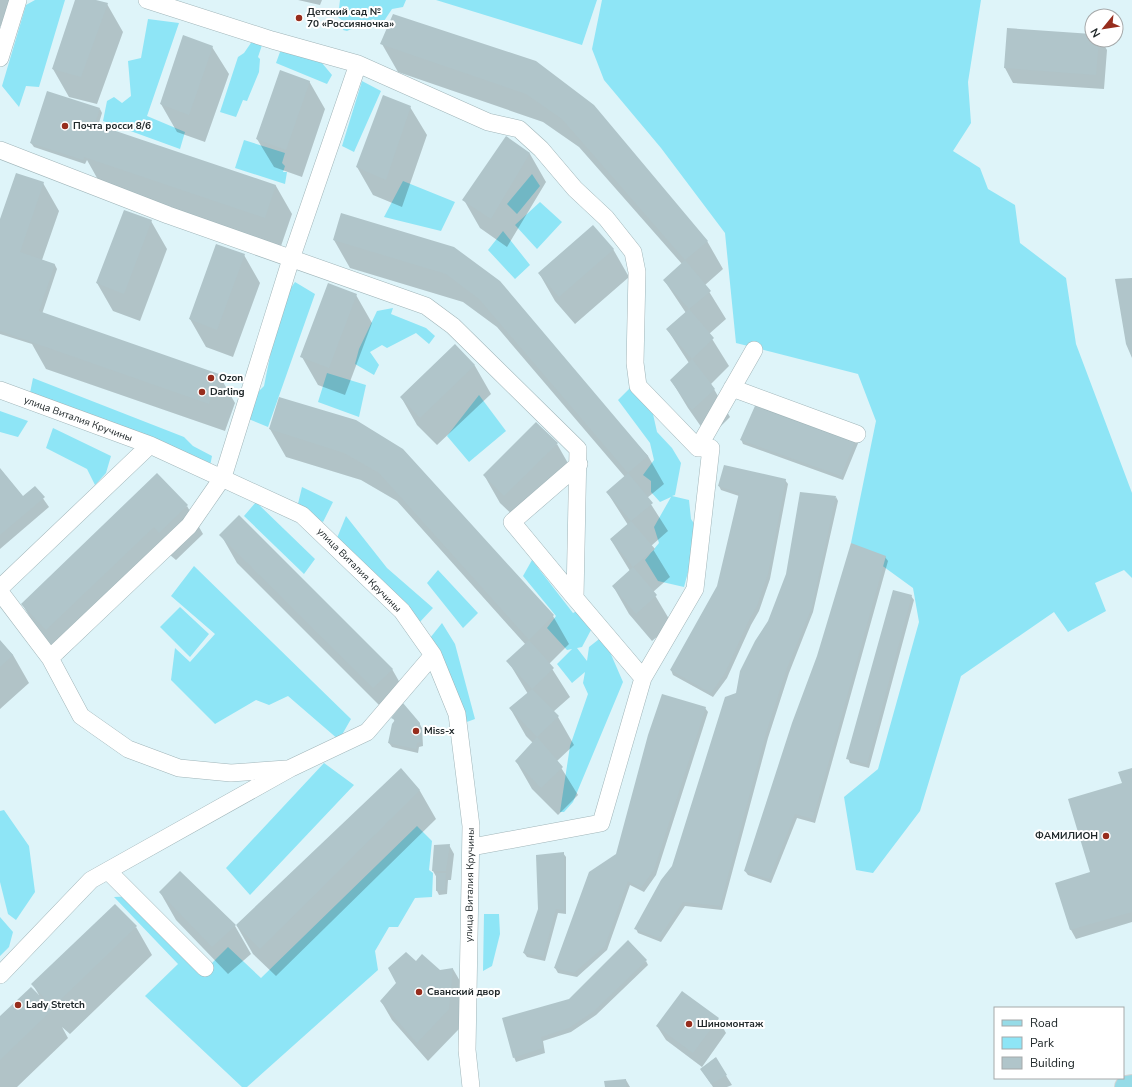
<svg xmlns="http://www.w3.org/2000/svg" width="1132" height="1087" font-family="'Nunito Sans',sans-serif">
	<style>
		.green { fill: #8ee5f6 }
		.shadow { fill: #0003 }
		.building { fill: #b0c5ca }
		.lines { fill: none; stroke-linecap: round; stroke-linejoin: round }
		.minor-casing { stroke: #a0b5b9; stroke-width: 18 }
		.major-casing { stroke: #d2d4d4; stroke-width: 24 }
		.minor { stroke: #fff; stroke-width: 17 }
		.major { stroke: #96dbe7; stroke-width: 22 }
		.poi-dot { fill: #972d1d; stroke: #fff; stroke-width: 1.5 }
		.labels { text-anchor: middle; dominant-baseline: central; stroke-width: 4; stroke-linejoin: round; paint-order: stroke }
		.poi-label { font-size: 10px; font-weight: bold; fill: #20282a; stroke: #fff; text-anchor: start }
		.street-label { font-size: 10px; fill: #20282a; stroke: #fff }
	</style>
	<rect width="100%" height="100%" fill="#def4f9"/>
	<!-- green -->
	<path class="green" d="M 35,0 L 65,0 L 39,87 L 26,86 L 19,107 L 2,86 L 26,5 Z
		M 340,0 L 406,0 L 403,7 L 392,9 L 382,24 L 373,19 L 347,31 L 343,30 L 345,23 L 338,17 Z
		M 436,0 L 597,0 L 582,45 Z
		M 602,0 L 981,0 L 968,82 L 971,123 L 953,151 L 980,168 L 988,189 L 1015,205 L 1020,243 L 1066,278 L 1076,344 L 1132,493 L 1132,578 L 1124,570 L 1095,583 L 1106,611 L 1068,632 L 1054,612 L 961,676 L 920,811 L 873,873 L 856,870 L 844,797 L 878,769 L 919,622 L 913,588 L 851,543 L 876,421 L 858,374 L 736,343 L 725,233 L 661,148 L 604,80 L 592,49 Z
		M 148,19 L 179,23 L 147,116 L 185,132 L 180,149 L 103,121 L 107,101 L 114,97 L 122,103 L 131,96 L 128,61 L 141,58 Z
		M 253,40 L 263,42 L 258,57 L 260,59 L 259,72 L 247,101 L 243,100 L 236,117 L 220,112 L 238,57 L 244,53 Z
		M 290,50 L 322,63 L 332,75 L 327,84 L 276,63 L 280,52 Z
		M 362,81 L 381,91 L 354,152 L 342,146 Z
		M 244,140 L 285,153 L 282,163 L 285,166 L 283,172 L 287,172 L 285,184 L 235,168 Z
		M 532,174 L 540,186 L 517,214 L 507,204 Z
		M 403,181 L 455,202 L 441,231 L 384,217 Z
		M 540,202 L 562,222 L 537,249 L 515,225 Z
		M 503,231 L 530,265 L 515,279 L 488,250 Z
		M 295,282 L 315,294 L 268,427 L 246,418 L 256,394 L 264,386 L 281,302 Z
		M 393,308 L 391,314 L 426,328 L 435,336 L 429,344 L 416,333 L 387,348 L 382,345 L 370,352 L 379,365 L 374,375 L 355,364 L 359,349 L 377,311 Z
		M 327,373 L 366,385 L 359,417 L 318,402 Z
		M 33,378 L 184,437 L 193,446 L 212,456 L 210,466 L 29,398 Z
		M 630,388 L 651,405 L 657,432 L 672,448 L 681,463 L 675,495 L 672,496 L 689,500 L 691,519 L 699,531 L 684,587 L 658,581 L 645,560 L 659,543 L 654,527 L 671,497 L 660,502 L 651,492 L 651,481 L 643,475 L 654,460 L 650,443 L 618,400 Z
		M 479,395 L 506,431 L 469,462 L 447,436 Z
		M 0,411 L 28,421 L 18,437 L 0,432 Z
		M 53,428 L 111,456 L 106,473 L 95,485 L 87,469 L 46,448 Z
		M 302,487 L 333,502 L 323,522 L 297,508 Z
		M 256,502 L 315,559 L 304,574 L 244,516 Z
		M 346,516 L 387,568 L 433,608 L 418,624 L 337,538 Z
		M 532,560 L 573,613 L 579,610 L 591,630 L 582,647 L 577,648 L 587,661 L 589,647 L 603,636 L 623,682 L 573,802 L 564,812 L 560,812 L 570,746 L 588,694 L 583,683 L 585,672 L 572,683 L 557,664 L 572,649 L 567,650 L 547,628 L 556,616 L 523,576 Z
		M 194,566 L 351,719 L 339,740 L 288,696 L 269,705 L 256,700 L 215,724 L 171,680 L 175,648 L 190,662 L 215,634 L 171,596 Z
		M 438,570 L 478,613 L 463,628 L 427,583 Z
		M 180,607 L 209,634 L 190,657 L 160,627 Z
		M 442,623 L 455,644 L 475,719 L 464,723 L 430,638 Z
		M 324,763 L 354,785 L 250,895 L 226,868 Z
		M 4,810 L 29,846 L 35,892 L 16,920 L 8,914 L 0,882 L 0,811 Z
		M 417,826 L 432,841 L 429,870 L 433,873 L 432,897 L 415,898 L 398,927 L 389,927 L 375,951 L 378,970 L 247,1087 L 242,1087 L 145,996 L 178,964 L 114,897 L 138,896 L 209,966 L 228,947 L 261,978 Z
		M 484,914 L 499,914 L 500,934 L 492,966 L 483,971 Z
		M 0,917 L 13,932 L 9,947 L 0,956 Z"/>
	<!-- shadow -->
	<path class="shadow" d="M 0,0 L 14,0 L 5,27 L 0,26 Z
		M 76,0 L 93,0 L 107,4 L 123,32 L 97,104 L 69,97 L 53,69 Z
		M 298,0 L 322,0 L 320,5 Z
		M 1008,30 L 1092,35 L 1092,40 L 1101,40 L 1107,50 L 1104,89 L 1013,83 L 1005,68 Z
		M 184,37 L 212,47 L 229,74 L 205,142 L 177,132 L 161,104 Z
		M 382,44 L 536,62 L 707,241 L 723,269 L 705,285 L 726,319 L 709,334 L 729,366 L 711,384 L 730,417 L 709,438 L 688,408 L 671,380 L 689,363 L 667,329 L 686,313 L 664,280 L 682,264 L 579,147 L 543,122 L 398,72 Z
		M 309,81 L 325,109 L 302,177 L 274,167 L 257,139 Z
		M 410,107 L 427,135 L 402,207 L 373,195 L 357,167 Z
		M 100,109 L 102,113 L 98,126 L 276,186 L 292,214 L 281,246 L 101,185 L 87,160 L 85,164 L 34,147 L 31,143 Z
		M 506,138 L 530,154 L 546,182 L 507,247 L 480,228 L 464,200 Z
		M 43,183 L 59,211 L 42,260 L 55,265 L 57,269 L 42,314 L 219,375 L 235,403 L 225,431 L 46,369 L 32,344 L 0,334 L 0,222 Z
		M 151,221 L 167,249 L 140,321 L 113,311 L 97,283 Z
		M 334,240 L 453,248 L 648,456 L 664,484 L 647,498 L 668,531 L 651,546 L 670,577 L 653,592 L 672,624 L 652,641 L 629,614 L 613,586 L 630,571 L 611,540 L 628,525 L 607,492 L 625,477 L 497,327 L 463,302 L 350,268 Z
		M 613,249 L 629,277 L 575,324 L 555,301 L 539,273 Z
		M 244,255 L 260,283 L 233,357 L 206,347 L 190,319 Z
		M 356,295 L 372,323 L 345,395 L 318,385 L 302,357 Z
		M 455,345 L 475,366 L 491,394 L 437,445 L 417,425 L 401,397 Z
		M 356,421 L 553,616 L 569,644 L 549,664 L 570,697 L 553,712 L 558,717 L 574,745 L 557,761 L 578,795 L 558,815 L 532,789 L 516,761 L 533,743 L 526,736 L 510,708 L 528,694 L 508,661 L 526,645 L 397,501 L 361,480 L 286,457 L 270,429 Z
		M 741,439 L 859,441 L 843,480 L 743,444 Z
		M 557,444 L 573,472 L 521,523 L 500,503 L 484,475 Z
		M 0,469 L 23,497 L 35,487 L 49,507 L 0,549 Z
		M 785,480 L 788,484 L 770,579 L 759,611 L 751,625 L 727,678 L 713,697 L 673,675 L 671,670 L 718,587 L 739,496 L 721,490 L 719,486 Z
		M 836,497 L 838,501 L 813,612 L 789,673 L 768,738 L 722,910 L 685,906 L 661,942 L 638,933 L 636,929 L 673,867 L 737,694 L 769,622 Z
		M 187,506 L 203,534 L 176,560 L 170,555 L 63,658 L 39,632 L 22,604 Z
		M 221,535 L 392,669 L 408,697 L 390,716 L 237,563 Z
		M 885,557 L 888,561 L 815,823 L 797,818 L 771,883 L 748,875 L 745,871 Z
		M 911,596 L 914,600 L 869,768 L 850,763 L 848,758 Z
		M 0,641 L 13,655 L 29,683 L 0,709 Z
		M 705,708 L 708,712 L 656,875 L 644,892 L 630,885 L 607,950 L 577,977 L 558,973 L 555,968 L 617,855 Z
		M 393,718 L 419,723 L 422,728 L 423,746 L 419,747 L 418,753 L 392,747 L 389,743 L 395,722 Z
		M 1132,769 L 1132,922 L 1076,939 L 1071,930 L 1057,883 L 1091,873 L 1123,784 Z
		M 401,770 L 420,791 L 436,819 L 276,976 L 253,954 L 237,926 Z
		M 449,845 L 454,854 L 451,880 L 448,880 L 447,894 L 439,895 L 437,891 L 437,878 L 433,871 Z
		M 563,853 L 566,857 L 566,914 L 558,913 L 545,961 L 527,957 L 524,953 Z
		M 160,892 L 235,926 L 251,954 L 228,974 L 176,920 Z
		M 136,927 L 152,955 L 70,1034 L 62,1027 L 68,1038 L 17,1087 L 0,1087 L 0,1018 L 39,995 L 33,985 Z
		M 646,961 L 648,965 L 596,1015 L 571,1032 L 543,1041 L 545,1053 L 516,1062 L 514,1057 L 569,1000 Z
		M 416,962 L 439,971 L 453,969 L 464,988 L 459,1029 L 428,1061 L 392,1020 L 381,1001 Z
		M 718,1019 L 726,1033 L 702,1067 L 666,1040 L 657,1026 Z
		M 715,1058 L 732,1085 L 727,1087 L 713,1087 L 701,1069 Z
		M 626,1080 L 630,1087 L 606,1087 Z"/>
	<!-- building -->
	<path class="building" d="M 75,0 L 96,0 L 108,3 L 81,77 L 52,69 Z
		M 393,14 L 536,61 L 594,105 L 708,241 L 685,260 L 562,119 L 526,94 L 380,44 Z
		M 1007,28 L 1092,34 L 1092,40 L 1099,40 L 1096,75 L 1004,68 Z
		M 183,35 L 213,46 L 189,115 L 160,104 Z
		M 280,70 L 310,81 L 286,150 L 256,139 Z
		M 47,91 L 100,108 L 95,124 L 276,185 L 265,218 L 84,157 L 83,160 L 30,143 Z
		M 383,95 L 411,106 L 386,180 L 356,167 Z
		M 506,136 L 530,153 L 491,219 L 462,200 Z
		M 16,173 L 44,182 L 20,252 L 55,264 L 39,311 L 219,374 L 209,404 L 0,331 L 0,219 Z
		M 124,210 L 152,220 L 124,294 L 96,283 Z
		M 341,213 L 454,247 L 500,281 L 648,456 L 628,473 L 479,299 L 446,274 L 333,240 Z
		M 593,225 L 614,249 L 559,297 L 538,273 Z
		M 216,244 L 245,254 L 217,330 L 189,319 Z
		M 685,260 L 711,291 L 689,309 L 663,280 Z
		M 1132,278 L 1132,358 L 1126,344 L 1115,279 Z
		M 328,283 L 357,294 L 329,368 L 300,357 Z
		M 689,309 L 714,338 L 692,359 L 666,329 Z
		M 455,344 L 475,365 L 420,418 L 400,397 Z
		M 692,359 L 715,389 L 692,410 L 670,380 Z
		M 279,397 L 356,420 L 403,449 L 554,615 L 529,640 L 379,473 L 344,453 L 269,429 Z
		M 758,399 L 857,436 L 841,476 L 740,440 Z
		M 536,422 L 558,443 L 504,496 L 483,475 Z
		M 724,465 L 786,479 L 768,574 L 757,606 L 749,620 L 725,673 L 711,693 L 670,670 L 717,586 L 739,493 L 718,486 Z
		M 0,468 L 23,496 L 35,486 L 45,497 L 0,535 Z
		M 157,473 L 188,505 L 159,533 L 154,527 L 46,630 L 21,604 Z
		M 628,473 L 653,503 L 631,521 L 655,549 L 633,567 L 657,595 L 636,614 L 612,586 L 633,567 L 610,539 L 631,521 L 606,492 Z
		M 800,492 L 836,496 L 812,607 L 787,668 L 766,733 L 720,906 L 683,902 L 659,938 L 634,929 L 661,880 L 672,866 L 725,697 L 736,693 L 740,671 L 755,641 L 768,621 L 786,574 Z
		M 239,515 L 393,669 L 373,688 L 219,535 Z
		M 851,543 L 886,556 L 813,819 L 795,814 L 769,879 L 744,871 L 792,723 L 817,656 Z
		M 893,590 L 912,595 L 867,764 L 846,759 Z
		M 0,640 L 13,655 L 0,667 Z
		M 529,640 L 554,668 L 532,689 L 559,716 L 537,737 L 509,708 L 532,689 L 506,661 Z
		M 662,694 L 706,707 L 654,870 L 641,888 L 628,881 L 605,946 L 574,973 L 554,968 L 589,872 L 616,854 L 648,735 Z
		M 403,703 L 420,723 L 421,742 L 417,743 L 416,749 L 388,743 L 392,724 L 395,720 L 391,718 Z
		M 537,737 L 563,767 L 541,788 L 515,761 Z
		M 401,768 L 420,790 L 260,949 L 236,925 Z
		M 1132,768 L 1132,912 L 1070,930 L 1055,883 L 1090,872 L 1068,799 L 1122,783 L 1118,772 Z
		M 450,844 L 446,871 L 432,871 L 434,845 Z
		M 564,852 L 564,910 L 556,909 L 543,957 L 523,953 L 538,909 L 536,855 Z
		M 180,871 L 236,925 L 212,947 L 159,892 Z
		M 436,873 L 446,873 L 445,890 L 436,891 Z
		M 115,904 L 137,926 L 53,1007 L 31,984 Z
		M 628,940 L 647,960 L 594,1011 L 569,1028 L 541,1037 L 543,1048 L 513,1058 L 502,1018 L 569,999 Z
		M 406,952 L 416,961 L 422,954 L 440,970 L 453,968 L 449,1009 L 417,1043 L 380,1001 L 396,983 L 388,968 Z
		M 31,987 L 53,1009 L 0,1060 L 0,1016 Z
		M 682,991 L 719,1018 L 693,1053 L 656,1026 Z
		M 716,1057 L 727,1075 L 711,1084 L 700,1069 Z
		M 626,1079 L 626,1087 L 605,1087 L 604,1081 Z"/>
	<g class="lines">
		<!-- minor casing -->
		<g class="minor-casing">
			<path id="minor" d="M 147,0 L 272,40 L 358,64 L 488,122 L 519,129 L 541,149 L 575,189 L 606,218 L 633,252 L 637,272 L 635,363 L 638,386 L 698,448 L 711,448 L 695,589 L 643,678 L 601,823 L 472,847
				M 0,58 L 18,0
				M 0,150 L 168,215 L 426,306 L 453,326 L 578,449 L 575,598 L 643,678
				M 732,388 L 857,434
				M 0,390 L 150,445 L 302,515 L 402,611 L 433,655 L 457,714 L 471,826 L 467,1050 L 471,1087
				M 698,448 L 754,350
				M 0,588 L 150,445
				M 0,592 L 50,658 L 81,716 L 128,749 L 179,768 L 231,773 L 286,769
				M 575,598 L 512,522 L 579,464
				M 50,658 L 189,526 L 223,477 L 291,259 L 358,64
				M 108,871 L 205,968
				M 0,975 L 91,880 L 291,768 L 367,732 L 433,655"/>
		</g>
		<!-- major casing -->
		<g class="major-casing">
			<path id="major" d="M 1126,1087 L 1132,1086"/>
		</g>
		<!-- minor -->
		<use href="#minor" class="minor"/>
		<!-- major -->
		<use href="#major" class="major"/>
	</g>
	<!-- markers -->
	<g class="poi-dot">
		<circle cx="299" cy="18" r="4"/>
		<circle cx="65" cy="126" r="4"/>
		<circle cx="211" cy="378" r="4"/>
		<circle cx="202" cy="392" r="4"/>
		<circle cx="416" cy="731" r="4"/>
		<circle cx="1106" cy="836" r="4"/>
		<circle cx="419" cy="992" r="4"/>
		<circle cx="18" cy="1005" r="4"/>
		<circle cx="689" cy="1024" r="4"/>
	</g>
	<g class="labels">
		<!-- poi labels -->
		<g class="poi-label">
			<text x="307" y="12">Детский сад №<tspan x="307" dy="12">70 «Россияночка»</tspan></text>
			<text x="73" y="126">Почта росси 8/6</text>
			<text x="219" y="378">Ozon</text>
			<text x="210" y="392">Darling</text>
			<text x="424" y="731">Miss-x</text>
			<text x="1098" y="836" text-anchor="end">ФАМИЛИОН</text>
			<text x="427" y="992">Сванский двор</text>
			<text x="26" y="1005">Lady Stretch</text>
			<text x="697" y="1024">Шиномонтаж</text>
		</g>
		<!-- street labels -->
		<g class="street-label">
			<text transform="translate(78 419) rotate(20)">улица Виталия Кручины</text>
			<text transform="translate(359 570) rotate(45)">улица Виталия Кручины</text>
			<text transform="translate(470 885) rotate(-89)">улица Виталия Кручины</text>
		</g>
	</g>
	<!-- legend -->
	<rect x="994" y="1007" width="130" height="72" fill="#ffffff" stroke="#a6a9aa"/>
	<rect x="1002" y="1020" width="20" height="6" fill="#96dbe7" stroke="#a6a9aa"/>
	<text x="1030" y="1027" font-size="12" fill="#20282a">Road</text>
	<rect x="1002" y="1037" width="20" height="12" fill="#8ee5f6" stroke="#a6a9aa"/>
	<text x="1030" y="1047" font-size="12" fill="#20282a">Park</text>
	<rect x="1002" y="1057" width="20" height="12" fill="#b0c5ca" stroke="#a6a9aa"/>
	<text x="1030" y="1067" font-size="12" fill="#20282a">Building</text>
	<!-- north arrow -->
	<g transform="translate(1104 28) rotate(240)"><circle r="19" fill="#ffffff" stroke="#a6a9aa"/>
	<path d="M0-3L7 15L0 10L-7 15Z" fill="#972d1d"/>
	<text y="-6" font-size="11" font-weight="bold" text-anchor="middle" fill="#20282a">N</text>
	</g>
</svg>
